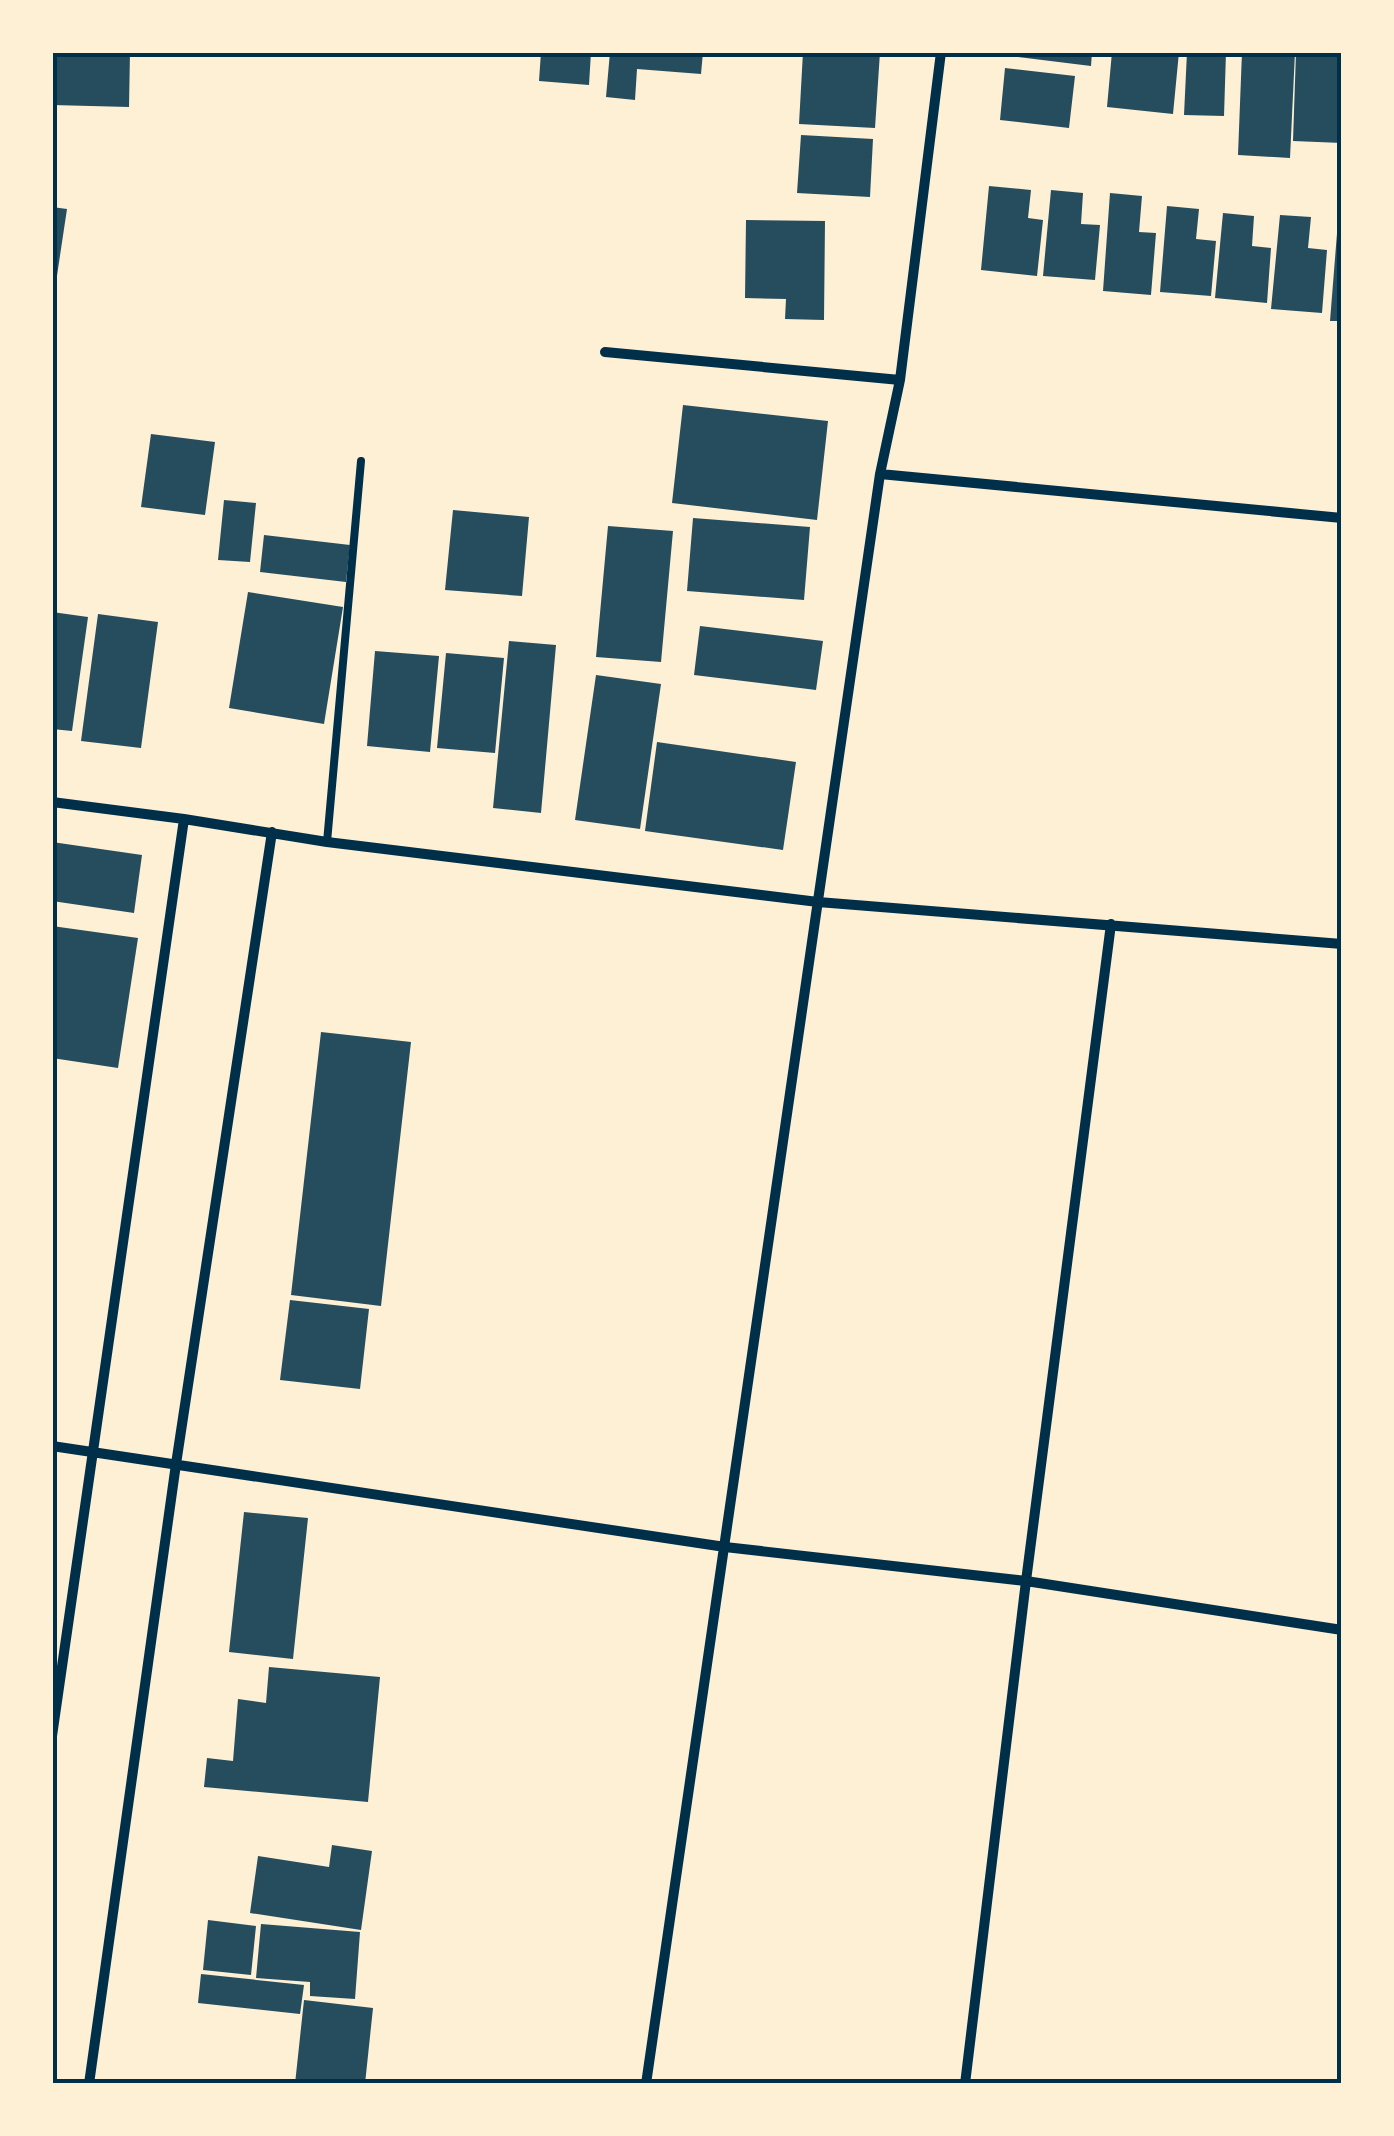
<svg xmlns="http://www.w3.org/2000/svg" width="1394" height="2136" font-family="'Public Sans',sans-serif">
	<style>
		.building { fill: #264d5e }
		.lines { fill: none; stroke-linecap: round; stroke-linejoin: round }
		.service { stroke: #003049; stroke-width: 8 }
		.minor { stroke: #003049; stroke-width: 10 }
		.neatline { fill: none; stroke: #003049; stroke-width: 4 }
	</style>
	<rect width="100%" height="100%" fill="#fdf0d5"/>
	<!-- building -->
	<path class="building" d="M 52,52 L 130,52 L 129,107 L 52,105 Z
		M 541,52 L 591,52 L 589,85 L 539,81 Z
		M 610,52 L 703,52 L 701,74 L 637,69 L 635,100 L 606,97 Z
		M 803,52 L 880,52 L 875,128 L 799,124 Z
		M 1011,52 L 1092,52 L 1091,66 L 1011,56 Z
		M 1112,52 L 1179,52 L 1173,114 L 1107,107 Z
		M 1187,52 L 1226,52 L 1224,116 L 1184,115 Z
		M 1242,52 L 1295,52 L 1290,158 L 1238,155 Z
		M 1296,52 L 1342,52 L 1342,143 L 1293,141 Z
		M 1005,68 L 1075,76 L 1069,128 L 1000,120 Z
		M 801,135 L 873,139 L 870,197 L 797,193 Z
		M 989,186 L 1031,190 L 1028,218 L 1043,220 L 1037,276 L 981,270 Z
		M 1051,190 L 1083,193 L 1081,224 L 1100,225 L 1095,280 L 1043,276 Z
		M 1110,193 L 1142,196 L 1139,232 L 1156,233 L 1151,295 L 1103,291 Z
		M 1167,206 L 1199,209 L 1196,239 L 1216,241 L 1211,296 L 1160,292 Z
		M 52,207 L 67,209 L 55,289 L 52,288 Z
		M 1223,213 L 1254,216 L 1252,246 L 1271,248 L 1267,303 L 1215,298 Z
		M 1280,215 L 1311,217 L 1308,248 L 1327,250 L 1322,313 L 1271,309 Z
		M 746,220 L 825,221 L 824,320 L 785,319 L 786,299 L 745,298 Z
		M 1338,221 L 1342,222 L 1342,321 L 1330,321 Z
		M 683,405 L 828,421 L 817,520 L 672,503 Z
		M 151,434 L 215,442 L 205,515 L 141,507 Z
		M 224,500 L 256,503 L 250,562 L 218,560 Z
		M 453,510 L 529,517 L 522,596 L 445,590 Z
		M 693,518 L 810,527 L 804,600 L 687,591 Z
		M 608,526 L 673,531 L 661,662 L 596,657 Z
		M 264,535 L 350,545 L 346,582 L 260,572 Z
		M 248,592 L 343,607 L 324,724 L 229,708 Z
		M 52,612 L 88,617 L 72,731 L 52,729 Z
		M 98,614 L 158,622 L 141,748 L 81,741 Z
		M 700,626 L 823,641 L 816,690 L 694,675 Z
		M 509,641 L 556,645 L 541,813 L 493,808 Z
		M 375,651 L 439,656 L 430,752 L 367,746 Z
		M 446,653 L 504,658 L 495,753 L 437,748 Z
		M 596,675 L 661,684 L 640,829 L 575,820 Z
		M 657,742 L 796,762 L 783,850 L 645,831 Z
		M 52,842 L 142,855 L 134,913 L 52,901 Z
		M 52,926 L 138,938 L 118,1068 L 52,1058 Z
		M 321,1032 L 411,1042 L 381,1306 L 291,1295 Z
		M 290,1300 L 369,1309 L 360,1389 L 280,1380 Z
		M 244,1512 L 308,1518 L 293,1659 L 229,1652 Z
		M 269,1667 L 380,1677 L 368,1802 L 204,1787 L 207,1758 L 233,1761 L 238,1699 L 266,1703 Z
		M 332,1845 L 372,1851 L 361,1930 L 250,1913 L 258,1856 L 329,1867 Z
		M 208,1920 L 256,1926 L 251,1975 L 203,1970 Z
		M 261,1924 L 360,1932 L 355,1999 L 310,1996 L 310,1982 L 256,1978 Z
		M 201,1974 L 304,1985 L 300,2014 L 198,2003 Z
		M 304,2000 L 373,2008 L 365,2084 L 295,2084 Z"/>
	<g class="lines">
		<!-- service -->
		<path class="service" d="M 327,842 L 361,461"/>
		<!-- minor -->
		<path class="minor" d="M 605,352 L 900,380
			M 880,474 L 1342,518
			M 52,802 L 184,819 L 327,842 L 818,902 L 1342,944
			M 52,1446 L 725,1547 L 1026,1581 L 1342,1630
			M 52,1736 L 184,819
			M 89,2084 L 176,1464 L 272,832
			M 646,2084 L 880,474 L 900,380 L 941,52
			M 965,2084 L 1026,1581 L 1111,924"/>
	</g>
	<!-- border -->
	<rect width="1394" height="2136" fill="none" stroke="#fdf0d5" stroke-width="110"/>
	<rect x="55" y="55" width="1284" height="2026" class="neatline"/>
</svg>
